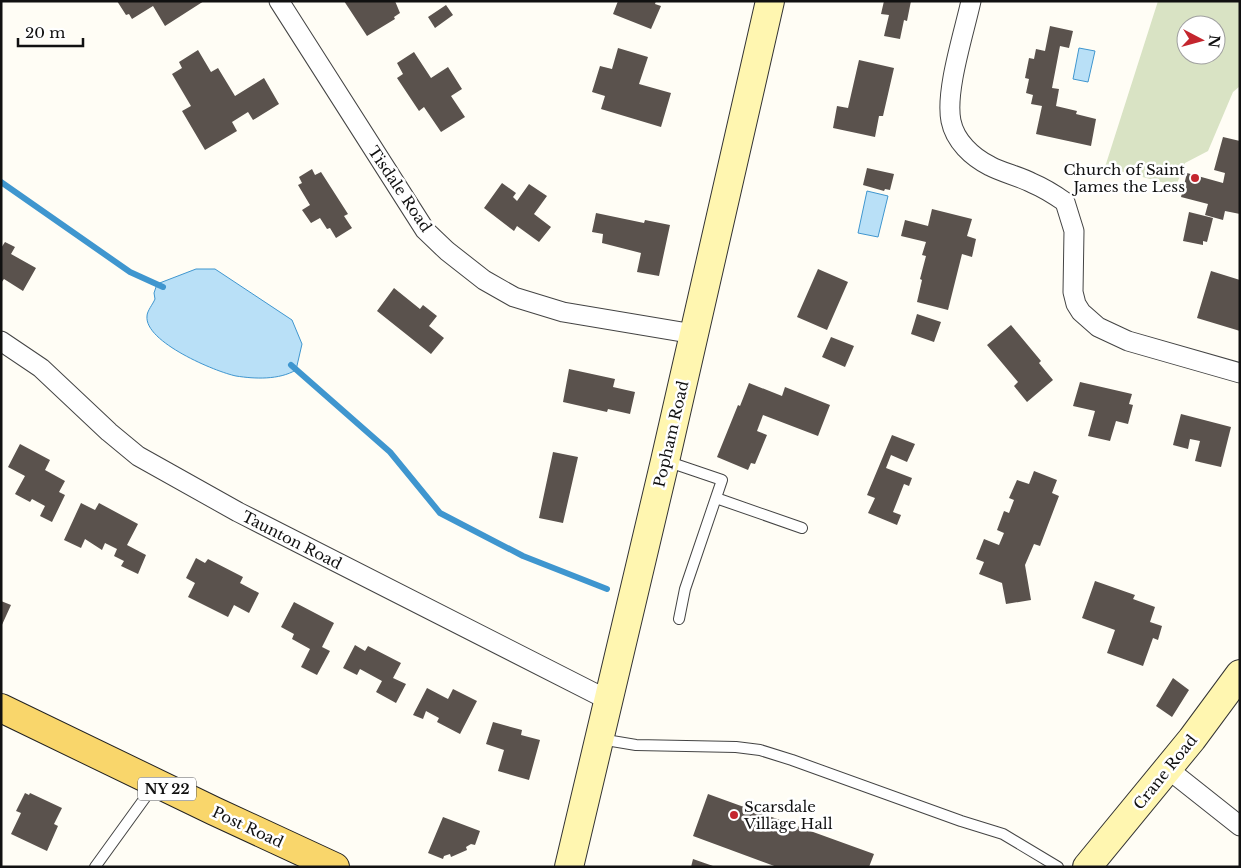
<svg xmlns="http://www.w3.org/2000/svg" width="1241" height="868" font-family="'Libre Baskerville',serif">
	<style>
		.cemetery { fill: #d9e3c4; fill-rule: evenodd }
		.water { fill: #b9e0f7; stroke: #3f96cf }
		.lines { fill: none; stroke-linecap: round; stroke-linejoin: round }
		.stream { stroke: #3f96cf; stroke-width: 6 }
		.building { fill: #5a524d }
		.lane-casing { stroke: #444; stroke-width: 12 }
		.street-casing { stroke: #444; stroke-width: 21 }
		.secondary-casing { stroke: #333; stroke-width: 30 }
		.primary-casing { stroke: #222; stroke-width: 30 }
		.lane { stroke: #fff; stroke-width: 10 }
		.street { stroke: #fff; stroke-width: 19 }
		.secondary { stroke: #fff6b0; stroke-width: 28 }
		.primary { stroke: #f9d66b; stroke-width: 28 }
		.poi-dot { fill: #c4262e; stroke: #fff; stroke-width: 2 }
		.labels { text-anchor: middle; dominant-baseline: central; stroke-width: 5; stroke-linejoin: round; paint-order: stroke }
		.shield { fill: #fff; stroke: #585858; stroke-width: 1 }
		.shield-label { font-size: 14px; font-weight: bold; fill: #111 }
		.poi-label { font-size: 15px; fill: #111; stroke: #fff; text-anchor: end }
		.street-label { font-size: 15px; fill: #111; stroke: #fff }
	</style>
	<rect width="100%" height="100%" fill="#fffdf5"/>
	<!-- cemetery -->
	<path class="cemetery" d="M 1158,1 L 1240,1 L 1240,86 L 1233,92 L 1208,151 L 1185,163 L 1176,186 L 1105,167 ZM 1186,25 L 1216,25 L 1216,55 L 1186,55 Z"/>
	<!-- water -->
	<path class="water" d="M 1079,48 L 1095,51 L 1088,82 L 1073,79 Z
		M 867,191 L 888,196 L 878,237 L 858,233 Z
		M 196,269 L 215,269 L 292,320 L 302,344 L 296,370 C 279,380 255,379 236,376 C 216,372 144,342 147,316 C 147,311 153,304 155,299 L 154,293 L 157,284 Z"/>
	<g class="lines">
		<!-- stream -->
		<path class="stream" d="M 1,182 L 130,272 L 163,287
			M 291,365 L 390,452 L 440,513 L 523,556 L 607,589"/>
	</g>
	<!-- building -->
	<path class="building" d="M 117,1 L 204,1 L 165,26 L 153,6 L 132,19 L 129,14 L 126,15 Z
		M 344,1 L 395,1 L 400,13 L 394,17 L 395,19 L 367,36 Z
		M 618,1 L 656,1 L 655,4 L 661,6 L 651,29 L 613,14 Z
		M 884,1 L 911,1 L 907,21 L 904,20 L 900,39 L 884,36 L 889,15 L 881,14 Z
		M 446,5 L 453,15 L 435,28 L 428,17 Z
		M 1050,26 L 1073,31 L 1069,48 L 1060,46 L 1052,88 L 1059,89 L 1056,106 L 1077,111 L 1076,114 L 1096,119 L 1091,146 L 1036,134 L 1042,106 L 1031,104 L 1033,95 L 1026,93 L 1029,79 L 1025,78 L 1029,58 L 1034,59 L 1036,49 L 1045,51 Z
		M 618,48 L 648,57 L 639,84 L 671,93 L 661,127 L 601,109 L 605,96 L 592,92 L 600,66 L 612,69 Z
		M 198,50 L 211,72 L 218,68 L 235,96 L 264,78 L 279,104 L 253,120 L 248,112 L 232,122 L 237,131 L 205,150 L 182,111 L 191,106 L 172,74 L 182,68 L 179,62 Z
		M 414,52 L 431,78 L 448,67 L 462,89 L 451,96 L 465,117 L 441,132 L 424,107 L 419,111 L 397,78 L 403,74 L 397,63 Z
		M 859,60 L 894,68 L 883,116 L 879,116 L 875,137 L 833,128 L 837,106 L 848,108 Z
		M 1223,137 L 1240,141 L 1240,214 L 1225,211 L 1223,220 L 1205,215 L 1208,204 L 1181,197 L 1187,173 L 1223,183 L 1225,173 L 1214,170 Z
		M 867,168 L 894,174 L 890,190 L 885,189 L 884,191 L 863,185 Z
		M 312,169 L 315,175 L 321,172 L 348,214 L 344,216 L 352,228 L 336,238 L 330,228 L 327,229 L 320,218 L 311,223 L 302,210 L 310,205 L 298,185 L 302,183 L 299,177 Z
		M 502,183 L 516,193 L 513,197 L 517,201 L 529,184 L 547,196 L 534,214 L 551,227 L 539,242 L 517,226 L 514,231 L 484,208 Z
		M 932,209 L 972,219 L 967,236 L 976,239 L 972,257 L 962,254 L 948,310 L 917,302 L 922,280 L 920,279 L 926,256 L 922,255 L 926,242 L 901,236 L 905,220 L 928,226 Z
		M 1189,212 L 1213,218 L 1207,242 L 1203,241 L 1203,245 L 1183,241 Z
		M 596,213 L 644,223 L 645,220 L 670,225 L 659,276 L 637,272 L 641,253 L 602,243 L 603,234 L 592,232 Z
		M 5,242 L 15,247 L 11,254 L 36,268 L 23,291 L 4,279 L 1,283 L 1,248 Z
		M 818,269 L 848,282 L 827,330 L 797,317 Z
		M 1211,271 L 1240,280 L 1240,331 L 1197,318 Z
		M 394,288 L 420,309 L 423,305 L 437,316 L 429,326 L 444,338 L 431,354 L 377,311 Z
		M 917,314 L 941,322 L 934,342 L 911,334 Z
		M 1011,325 L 1041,361 L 1039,363 L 1053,380 L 1027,402 L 1014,386 L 1018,382 L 987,345 Z
		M 831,337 L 854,346 L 845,367 L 822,357 Z
		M 569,369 L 615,379 L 613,387 L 635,392 L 630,414 L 608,409 L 607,412 L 563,402 Z
		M 1080,382 L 1132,394 L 1129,404 L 1133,405 L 1128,424 L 1116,421 L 1110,441 L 1088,436 L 1095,411 L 1073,406 Z
		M 749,383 L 782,396 L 785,387 L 830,405 L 818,436 L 763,415 L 757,431 L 767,435 L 755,464 L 751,463 L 748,470 L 717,457 L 738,405 L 740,406 Z
		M 1181,414 L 1231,427 L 1221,467 L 1195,461 L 1200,441 L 1190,439 L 1188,449 L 1173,445 Z
		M 892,435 L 915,444 L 907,462 L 891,455 L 886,468 L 912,478 L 909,486 L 904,484 L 893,512 L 901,515 L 897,525 L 868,513 L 875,498 L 867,495 Z
		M 20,444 L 50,460 L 45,470 L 65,481 L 59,492 L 65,495 L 52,522 L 40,516 L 45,506 L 32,499 L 30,502 L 15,494 L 25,476 L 8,467 Z
		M 553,452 L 578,457 L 563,523 L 539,518 Z
		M 1034,471 L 1057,480 L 1052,493 L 1059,496 L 1040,546 L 1034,544 L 1025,565 L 1031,600 L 1006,604 L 1002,583 L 979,574 L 984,562 L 976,559 L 984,539 L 999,545 L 1004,533 L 997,530 L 1004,511 L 1009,513 L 1014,500 L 1009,498 L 1017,480 L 1029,484 Z
		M 81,503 L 95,510 L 99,503 L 138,524 L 127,545 L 146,555 L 138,574 L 121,566 L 124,561 L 114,556 L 117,549 L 105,543 L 102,550 L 85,539 L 81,548 L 64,540 Z
		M 196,558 L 205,563 L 208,559 L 243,577 L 240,583 L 259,593 L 249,613 L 234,605 L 228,617 L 188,597 L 195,583 L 186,578 Z
		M 1095,581 L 1135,595 L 1133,599 L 1155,607 L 1150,622 L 1162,626 L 1158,640 L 1153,638 L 1143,666 L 1107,653 L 1115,630 L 1082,618 Z
		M 1,601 L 11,605 L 1,627 Z
		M 294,602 L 334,623 L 322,647 L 330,651 L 317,675 L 301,667 L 310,649 L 292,639 L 294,634 L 281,627 Z
		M 355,645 L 365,651 L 368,646 L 401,663 L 393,678 L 406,684 L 396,703 L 376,692 L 382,681 L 360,669 L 357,675 L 343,668 Z
		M 1173,678 L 1189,690 L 1172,717 L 1156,706 Z
		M 427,688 L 448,699 L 453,689 L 477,701 L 460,734 L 437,722 L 439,718 L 426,711 L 423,719 L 413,715 Z
		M 493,722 L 522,730 L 521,735 L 540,740 L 529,780 L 498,771 L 504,750 L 486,744 Z
		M 25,793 L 29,795 L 30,793 L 62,808 L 54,824 L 58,826 L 47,851 L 11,834 L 21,813 L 16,811 Z
		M 708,794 L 874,854 L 869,867 L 777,867 L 693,836 Z
		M 443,817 L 480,831 L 475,845 L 471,844 L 466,847 L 467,850 L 451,857 L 450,854 L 444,856 L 443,859 L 428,853 Z
		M 693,859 L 713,866 L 713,867 L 691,867 Z"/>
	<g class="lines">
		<!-- lane casing -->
		<g class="lane-casing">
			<path id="lane" d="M 666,461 L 722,480 L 685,589 L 679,619
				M 716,498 L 802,528
				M 600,739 L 636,745 L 736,747 L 760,750 L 792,760 L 961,821 L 1003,834 L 1058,867
				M 95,867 L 155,784"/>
		</g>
		<!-- street casing -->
		<g class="street-casing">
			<path id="street" d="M 279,1 L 425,230 L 447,251 L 484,280 L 514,297 L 563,312 L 694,334
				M 971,1 C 964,33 945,91 951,121 C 955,141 972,157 990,166 C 1003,173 1019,176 1032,183 C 1044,188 1055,195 1065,202 L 1074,231 L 1073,292 L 1076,304 L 1081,312 L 1098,327 L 1128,341 L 1240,373
				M 1,341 L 41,368 L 109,432 L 138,456 L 238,512 L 608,700
				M 1168,769 L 1240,826"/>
		</g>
		<!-- secondary casing -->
		<g class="secondary-casing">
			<path id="secondary" d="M 569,867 L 665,461 L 770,1
				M 1087,867 L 1192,739 L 1240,674"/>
		</g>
		<!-- primary casing -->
		<g class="primary-casing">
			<path id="primary" d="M 1,708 L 214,811 L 335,867"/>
		</g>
		<!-- lane -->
		<use href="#lane" class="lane"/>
		<!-- street -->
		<use href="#street" class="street"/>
		<!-- secondary -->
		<use href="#secondary" class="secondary"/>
		<!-- primary -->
		<use href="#primary" class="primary"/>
	</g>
	<!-- markers -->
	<g class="poi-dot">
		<circle cx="1195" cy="178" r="5"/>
		<circle cx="734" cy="815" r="5"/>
	</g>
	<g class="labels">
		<!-- shield labels -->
		<rect class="shield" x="138" y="777.5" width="58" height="23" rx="4"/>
		<g class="shield-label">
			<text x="167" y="789">NY 22</text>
		</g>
		<!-- poi labels -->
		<g class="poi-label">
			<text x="1185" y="169">Church of Saint<tspan x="1185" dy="17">James the Less</tspan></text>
			<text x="744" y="806" text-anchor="start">Scarsdale<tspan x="744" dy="17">Village Hall</tspan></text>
		</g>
		<!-- street labels -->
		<g class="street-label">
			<text transform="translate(400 189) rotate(56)">Tisdale Road</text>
			<text transform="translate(671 434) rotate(-77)">Popham Road</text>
			<text transform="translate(292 540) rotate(27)">Taunton Road</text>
			<text transform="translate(1165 772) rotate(-51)">Crane Road</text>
			<text transform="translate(248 827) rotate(25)">Post Road</text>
		</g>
	</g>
	<!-- border -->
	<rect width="1241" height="868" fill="none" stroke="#111111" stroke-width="5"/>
	<!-- north arrow -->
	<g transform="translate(1201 40) rotate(96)"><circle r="24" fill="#ffffff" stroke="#a0a0a0"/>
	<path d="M0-4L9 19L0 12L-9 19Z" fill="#c4262e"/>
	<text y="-8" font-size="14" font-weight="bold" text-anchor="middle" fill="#111111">N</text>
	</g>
	<!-- scale -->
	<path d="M18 38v8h65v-8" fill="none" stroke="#111111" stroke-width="2.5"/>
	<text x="25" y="38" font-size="15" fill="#111111" stroke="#ffffff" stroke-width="4" paint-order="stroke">20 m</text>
</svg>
